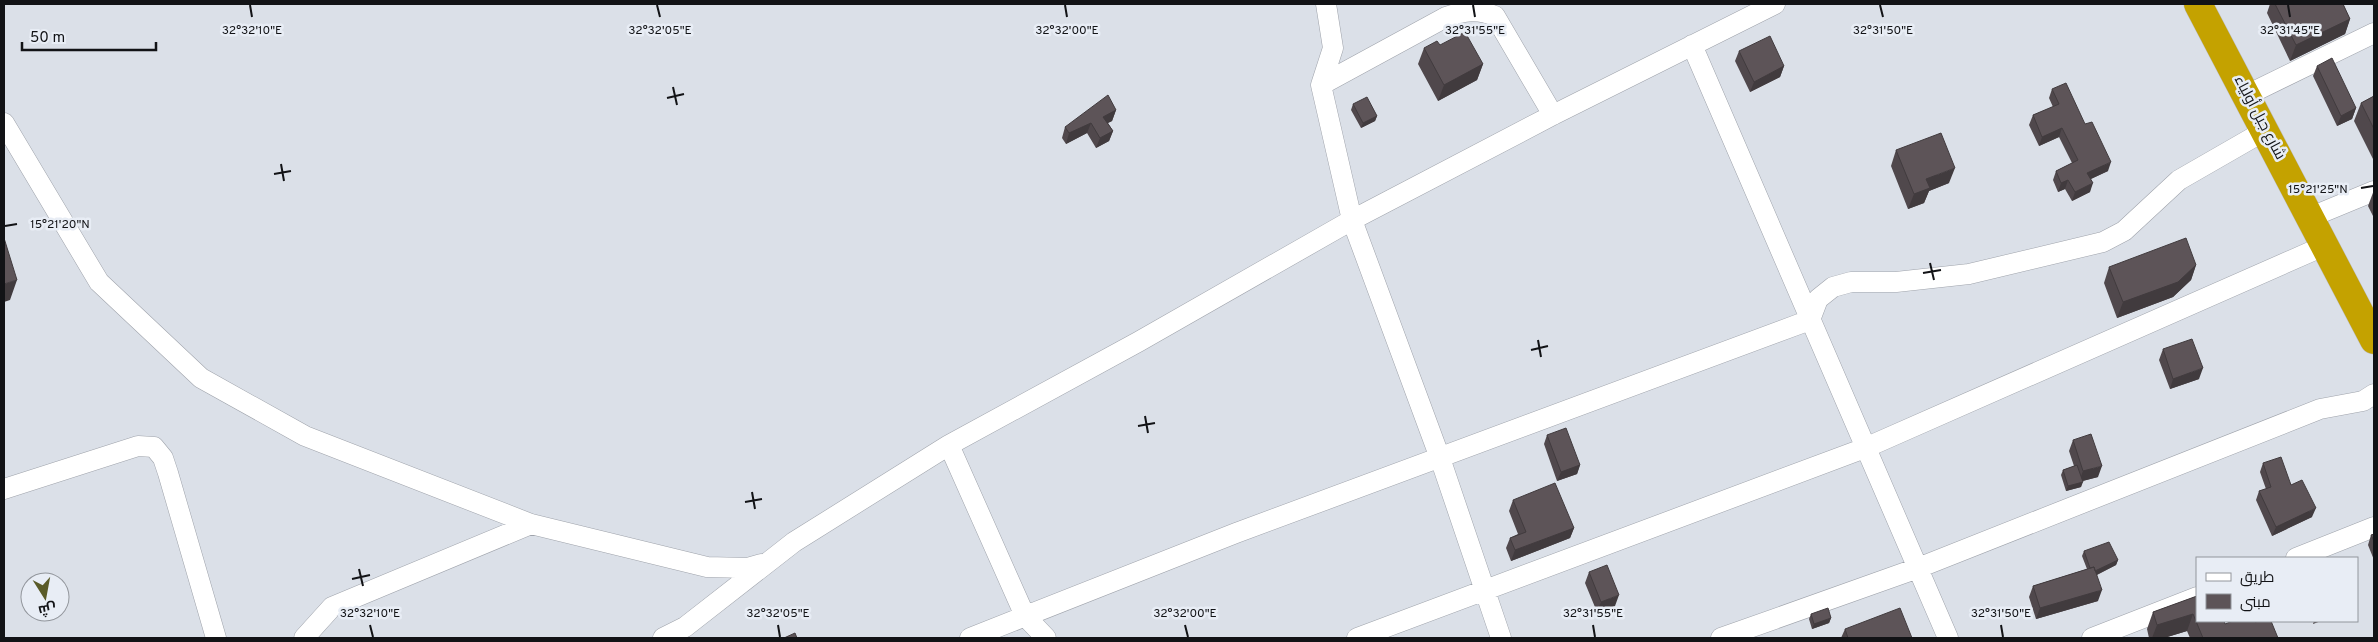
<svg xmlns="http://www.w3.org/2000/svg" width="2378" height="642" font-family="Overpass,Cairo,sans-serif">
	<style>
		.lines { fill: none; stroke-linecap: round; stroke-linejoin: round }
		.street-casing { stroke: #9fa3ab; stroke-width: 21 }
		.highway-casing { stroke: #bdbdbe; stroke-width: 29 }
		.street { stroke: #fff; stroke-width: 20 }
		.highway { stroke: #c4a200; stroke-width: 28 }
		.wall { fill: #50484c }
		.shaded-wall { fill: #413b3e }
		.building { fill: #5d5458; stroke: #413b3e }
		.ticks { fill: none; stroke: #121316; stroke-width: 2 }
		.labels { text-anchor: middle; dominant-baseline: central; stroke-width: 5; stroke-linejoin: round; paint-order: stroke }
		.street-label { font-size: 15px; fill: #121316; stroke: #e8edf5 }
		.ticks-label { font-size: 12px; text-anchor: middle; fill: #121316; stroke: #e8edf5; stroke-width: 5; stroke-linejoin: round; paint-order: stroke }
	</style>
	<rect width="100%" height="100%" fill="#dbe0e8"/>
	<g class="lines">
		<!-- street casing -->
		<g class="street-casing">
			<path id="street" d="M 1326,4 L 1333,48 L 1321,85 L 1352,220 L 1440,458 L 1501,638
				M 1692,45 L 1948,638
				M 1321,85 L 1446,17 C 1464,11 1477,8 1495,16 L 1553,115
				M 2247,95 L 2374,33
				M 4,123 L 99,282 L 201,378 L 305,436 L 531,524 L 707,567 L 747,568 L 761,564
				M 2311,217 L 2374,191
				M 949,445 L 1025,616 L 1046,638
				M 4,489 L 138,446 L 154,447 L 163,458 L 168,473 L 216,638
				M 2296,558 L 2374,527
				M 304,638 L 332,607 L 531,524
				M 663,638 L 685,627 L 794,542 L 949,445 L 1138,342 L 1352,220 L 1553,115 L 1775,4
				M 970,638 L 1236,533 L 1810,320 L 1818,299 L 1833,287 L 1851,282 L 1896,282 L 1969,274 L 2103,242 L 2124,231 L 2179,180 L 2266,130
				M 1357,638 L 1865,448 L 2326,245
				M 1721,638 L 1918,568 L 2320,409 L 2363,401 L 2374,394
				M 2092,638 L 2197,597"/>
		</g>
		<!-- highway casing -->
		<g class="highway-casing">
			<path id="highway" d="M 2198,4 L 2374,340"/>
		</g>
		<!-- street -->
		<use href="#street" class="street"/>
		<!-- highway -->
		<use href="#highway" class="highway"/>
	</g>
	<!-- wall -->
	<path class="wall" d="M 2270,4 L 2343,4 L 2350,19 L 2345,34 L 2290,61 L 2267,13 Z
		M 1440,45 L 1483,64 L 1477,80 L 1438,101 L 1418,64 L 1424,48 Z
		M 1739,51 L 1784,66 L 1780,77 L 1750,92 L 1735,61 Z
		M 2317,66 L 2356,108 L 2352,119 L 2337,126 L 2313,76 Z
		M 2052,89 L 2108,171 L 2091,179 L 2090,192 L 2072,201 L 2065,189 L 2058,192 L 2053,180 L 2056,171 L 2072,163 L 2059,137 L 2039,146 L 2029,125 L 2033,115 L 2053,107 L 2049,98 Z
		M 2374,96 L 2374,161 L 2354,121 L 2361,103 Z
		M 1353,104 L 1377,116 L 1375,121 L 1361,128 L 1351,110 Z
		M 1116,110 L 1112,121 L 1108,123 L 1113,131 L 1109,141 L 1096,148 L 1087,133 L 1066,144 L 1062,138 L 1065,127 Z
		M 1896,150 L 1949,183 L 1929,191 L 1924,203 L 1908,209 L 1891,166 Z
		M 2374,190 L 2374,218 L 2368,206 Z
		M 2196,265 L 2191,280 L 2173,297 L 2117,318 L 2104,283 L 2109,267 Z
		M 2163,349 L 2199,379 L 2170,389 L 2159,360 Z
		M 1547,435 L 1580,465 L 1577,474 L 1557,481 L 1544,444 Z
		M 2073,440 L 2098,477 L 2082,481 L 2081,487 L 2066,491 L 2061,475 L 2063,470 L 2074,466 L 2069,451 Z
		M 2263,463 L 2291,485 L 2312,517 L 2272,536 L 2256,500 L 2259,491 L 2266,489 L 2260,472 Z
		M 1513,500 L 1574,528 L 1570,538 L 1511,561 L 1506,548 L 1510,538 L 1518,534 L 1509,511 Z
		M 2374,534 L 2374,560 L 2368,545 L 2371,535 Z
		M 2084,551 L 2118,560 L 2116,565 L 2097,575 L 2098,601 L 2036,619 L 2029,597 L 2033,586 L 2087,569 L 2082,556 Z
		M 1589,572 L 1615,606 L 1597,612 L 1585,583 Z
		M 2197,596 L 2225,624 L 2255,622 L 2278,638 L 2190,638 L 2187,631 L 2164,638 L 2149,638 L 2147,629 L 2153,612 Z
		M 1811,614 L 1831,618 L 1829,623 L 1812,629 L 1809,619 Z
		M 1845,629 L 1912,638 L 1841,638 Z"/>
	<!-- shaded-wall -->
	<path class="shaded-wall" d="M 2350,19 L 2345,34 L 2290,61 L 2296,45 Z
		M 1483,64 L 1477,80 L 1438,101 L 1444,85 Z
		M 1784,66 L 1780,77 L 1750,92 L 1754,82 Z
		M 2356,108 L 2352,119 L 2337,126 L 2341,116 Z
		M 1116,110 L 1112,121 L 1099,127 L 1103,117 Z
		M 1377,116 L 1375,121 L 1361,128 L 1363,123 Z
		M 1091,123 L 1087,133 L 1066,144 L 1069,133 Z
		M 2062,128 L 2059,137 L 2039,146 L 2042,137 Z
		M 1113,131 L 1109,141 L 1096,148 L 1100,138 Z
		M 2111,162 L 2108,171 L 2084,182 L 2087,173 Z
		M 1955,168 L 1949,183 L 1929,191 L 1924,203 L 1908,209 L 1914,194 L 1926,179 Z
		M 2068,180 L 2065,189 L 2058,192 L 2061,183 Z
		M 2093,183 L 2090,192 L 2072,201 L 2075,192 Z
		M 2196,265 L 2191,280 L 2173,297 L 2117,318 L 2123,302 Z
		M 17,280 L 10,300 L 4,302 L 4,284 Z
		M 2203,368 L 2199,379 L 2170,389 L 2173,379 Z
		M 1580,465 L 1577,474 L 1557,481 L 1561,472 Z
		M 2102,466 L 2098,477 L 2079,482 L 2083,471 Z
		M 2083,482 L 2081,487 L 2066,491 L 2068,486 Z
		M 2316,508 L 2312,517 L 2272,536 L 2276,527 Z
		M 1574,528 L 1570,538 L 1511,561 L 1515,550 Z
		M 2118,560 L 2116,565 L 2090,578 L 2092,573 Z
		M 2102,590 L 2098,601 L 2036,619 L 2040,608 Z
		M 1619,595 L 1615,606 L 1597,612 L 1601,602 Z
		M 2193,614 L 2187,631 L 2164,638 L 2152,638 L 2157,625 Z
		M 1831,618 L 1829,623 L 1812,629 L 1814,624 Z
		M 2314,621 L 2321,621 L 2313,624 Z"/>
	<!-- building -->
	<path class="building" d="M 2275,4 L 2343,4 L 2350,19 L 2296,45 Z
		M 1465,32 L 1483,64 L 1444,85 L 1424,48 L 1437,41 L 1440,45 Z
		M 1770,36 L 1784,66 L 1754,82 L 1739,51 Z
		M 2332,58 L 2356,108 L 2341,116 L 2317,66 Z
		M 2066,83 L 2085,124 L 2092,122 L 2111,162 L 2087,173 L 2093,183 L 2075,192 L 2068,180 L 2061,183 L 2056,171 L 2078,160 L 2062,128 L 2042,137 L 2033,115 L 2059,104 L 2052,89 Z
		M 1108,95 L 1116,110 L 1103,117 L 1113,131 L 1100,138 L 1091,123 L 1069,133 L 1065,127 Z
		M 2374,96 L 2374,129 L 2361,103 Z
		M 1367,97 L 1377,116 L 1363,123 L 1353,104 Z
		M 1941,133 L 1955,168 L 1926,179 L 1930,188 L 1914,194 L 1896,150 Z
		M 4,238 L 17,280 L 4,284 Z
		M 2186,238 L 2196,265 L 2178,282 L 2123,302 L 2109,267 Z
		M 2192,339 L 2203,368 L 2173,379 L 2163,349 Z
		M 1566,428 L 1580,465 L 1561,472 L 1547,435 Z
		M 2091,434 L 2102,466 L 2083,471 L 2073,440 Z
		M 2281,457 L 2291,485 L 2302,480 L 2316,508 L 2276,527 L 2259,491 L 2271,487 L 2263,463 Z
		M 2077,465 L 2083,482 L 2068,486 L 2063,470 Z
		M 1555,483 L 1574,528 L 1515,550 L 1510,538 L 1526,532 L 1513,500 Z
		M 2374,534 L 2374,541 L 2371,535 Z
		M 2109,542 L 2118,560 L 2095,571 L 2094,567 L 2090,568 L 2084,551 Z
		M 1607,565 L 1619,595 L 1601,602 L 1589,572 Z
		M 2094,567 L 2102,590 L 2040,608 L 2033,586 Z
		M 2197,596 L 2197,621 L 2224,621 L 2225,624 L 2233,621 L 2255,621 L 2255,622 L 2259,621 L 2271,621 L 2278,638 L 2203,638 L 2193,614 L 2157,625 L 2153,612 Z
		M 1828,608 L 1831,618 L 1814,624 L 1811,614 Z
		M 1900,608 L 1912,638 L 1848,638 L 1845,629 Z
		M 795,633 L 797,638 L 784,638 Z"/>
	<!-- ticks -->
	<path class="ticks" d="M 250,5 L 252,17M 657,5 L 660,17M 1065,5 L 1067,17M 1473,5 L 1475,17M 1880,5 L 1883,17M 2288,5 L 2290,17M 673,87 L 677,105M 667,98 L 684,94M 281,164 L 284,181M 274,174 L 291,171M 2361,188 L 2373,186M 5,226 L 17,224M 1930,263 L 1934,280M 1923,273 L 1941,270M 1538,340 L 1541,357M 1531,350 L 1548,346M 1145,416 L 1148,433M 1138,426 L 1155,423M 752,492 L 755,509M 745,502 L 762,499M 359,569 L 363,586M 352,579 L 370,575M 370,625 L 373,637M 778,625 L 780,637M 1185,625 L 1188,637M 1593,625 L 1595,637M 2001,625 L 2003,637"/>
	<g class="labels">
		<!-- street labels -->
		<g class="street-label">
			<text transform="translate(2259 118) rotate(62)">شارع جبل أولياء</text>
		</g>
	</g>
	<g class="ticks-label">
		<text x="252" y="34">32°32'10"E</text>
		<text x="660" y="34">32°32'05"E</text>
		<text x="1067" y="34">32°32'00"E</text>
		<text x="1475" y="34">32°31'55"E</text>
		<text x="1883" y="34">32°31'50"E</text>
		<text x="2290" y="34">32°31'45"E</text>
		<text x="2318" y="193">15°21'25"N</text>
		<text x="60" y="228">15°21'20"N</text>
		<text x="370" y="617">32°32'10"E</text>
		<text x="778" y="617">32°32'05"E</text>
		<text x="1185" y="617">32°32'00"E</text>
		<text x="1593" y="617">32°31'55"E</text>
		<text x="2001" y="617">32°31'50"E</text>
	</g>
	<!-- border -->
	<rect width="2378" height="642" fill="none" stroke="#121316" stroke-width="10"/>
	<!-- legend -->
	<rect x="2196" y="557" width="162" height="65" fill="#e8edf5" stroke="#92969c"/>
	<rect x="2206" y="573" width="25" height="8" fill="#ffffff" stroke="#92969c"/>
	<text x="2240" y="582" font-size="15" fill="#121316">طريق</text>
	<rect x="2206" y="594" width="25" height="15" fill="#5d5458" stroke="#92969c"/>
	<text x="2240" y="607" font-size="15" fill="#121316">مبنى</text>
	<!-- north arrow -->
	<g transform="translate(45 597) rotate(169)"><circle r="24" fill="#e8edf5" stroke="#92969c"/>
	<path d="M0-4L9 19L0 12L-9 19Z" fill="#5a5b28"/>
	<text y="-8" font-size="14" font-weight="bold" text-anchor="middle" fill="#121316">ش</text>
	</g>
	<!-- scale -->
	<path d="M22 42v8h134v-8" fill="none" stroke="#121316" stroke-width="2.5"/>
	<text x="30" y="42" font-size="15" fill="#121316" stroke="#e8edf5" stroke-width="4" paint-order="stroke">50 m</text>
</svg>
